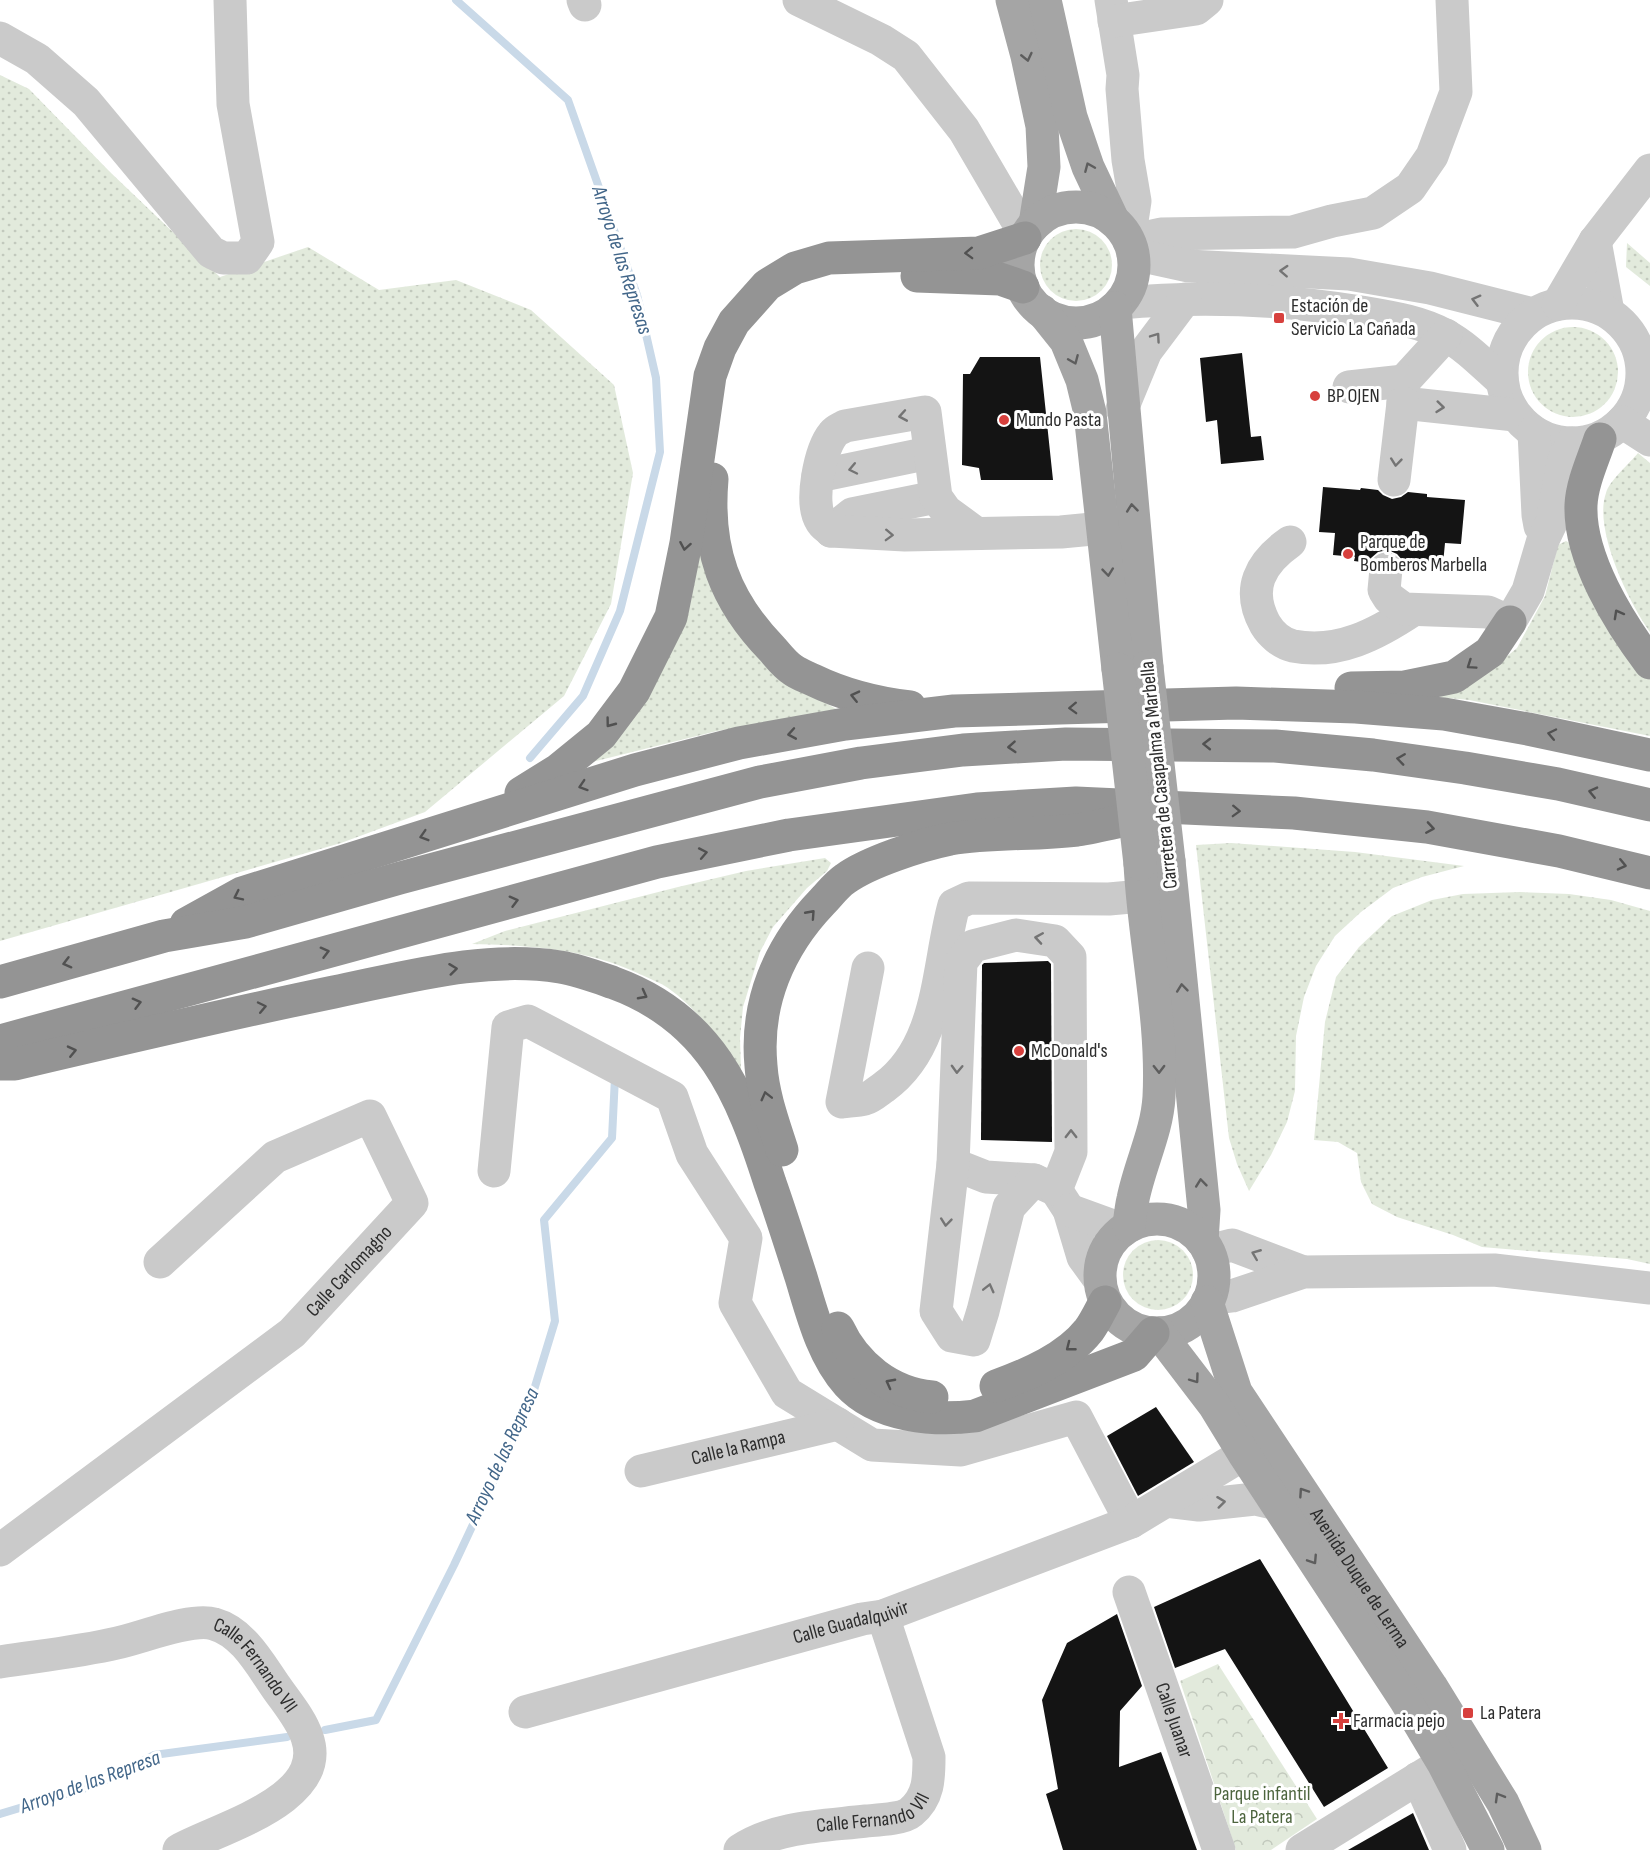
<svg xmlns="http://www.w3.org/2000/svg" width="1650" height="1850" font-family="'Sofia Sans Condensed',sans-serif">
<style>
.grass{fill:url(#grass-dots)}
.park{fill:url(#park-crowns)}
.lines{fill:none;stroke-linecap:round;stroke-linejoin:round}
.stream{stroke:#c9d9e8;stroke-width:8}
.building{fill:#141414}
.minor{stroke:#cacaca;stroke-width:33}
.major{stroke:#a5a5a5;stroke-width:33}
.highway{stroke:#949494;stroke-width:33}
.major-bridge{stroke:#a5a5a5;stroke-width:33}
.oneway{stroke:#5d5d5d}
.oneway2{stroke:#515151}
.oneway3{stroke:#747474}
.poi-dot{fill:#d7403d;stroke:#fff;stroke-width:2}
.labels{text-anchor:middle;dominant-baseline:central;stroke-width:6;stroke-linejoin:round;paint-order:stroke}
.poi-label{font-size:20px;fill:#2d2d2d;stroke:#fff;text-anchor:start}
.street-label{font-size:20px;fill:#2d2d2d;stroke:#fff}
.park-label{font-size:20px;fill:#4d653e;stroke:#fff}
.water-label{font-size:21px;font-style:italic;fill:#426689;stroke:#fff}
</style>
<defs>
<pattern id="grass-dots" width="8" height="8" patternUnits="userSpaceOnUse" patternTransform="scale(1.5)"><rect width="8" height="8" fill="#e2eadc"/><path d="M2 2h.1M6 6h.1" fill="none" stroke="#c2c9bd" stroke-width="1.8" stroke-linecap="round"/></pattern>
<pattern id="park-crowns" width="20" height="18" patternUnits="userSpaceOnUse" patternTransform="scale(1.5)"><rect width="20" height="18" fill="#e2eadc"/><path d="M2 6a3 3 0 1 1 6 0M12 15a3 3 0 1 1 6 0" fill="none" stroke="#c2c9bd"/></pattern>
</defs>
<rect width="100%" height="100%" fill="#fff"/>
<g class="grass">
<path d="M0,75L29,89L110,172L220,277L308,247L379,290L456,280L531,310L614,385L633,473L611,604L564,696L425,812L341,843L0,941Z"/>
<circle cx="1076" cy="265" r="36"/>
<path d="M1627,243L1650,263V286L1626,267Z"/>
<circle cx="1573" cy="372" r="45"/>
<path d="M1638,453L1650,463V632C1629,603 1593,529 1606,493C1609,481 1630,463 1638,453Z"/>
<path d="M698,512L815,697L838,710L717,731L592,762Z"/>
<path d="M1566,541L1573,545L1618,638L1650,680V736L1469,700L1439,697L1462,687L1499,663L1517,648L1545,596L1558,545Z"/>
<path d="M1231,843L1355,852L1464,866L1422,877L1393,888L1361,912L1335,936L1316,966L1304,997L1296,1036L1295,1091L1287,1122L1271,1155L1249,1191L1237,1164L1229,1138L1196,845Z"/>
<path d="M825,858L831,863L827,871L807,888L773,927L760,952L743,1007L740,1038L741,1071C720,1041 699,1010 668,988C661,983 652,980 644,976C590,949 531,945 472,944L505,931L678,887L746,871Z"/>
<path d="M1520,892L1569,894L1611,900L1650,911V1264L1627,1259L1482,1247L1453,1235L1397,1217L1372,1204L1361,1182L1357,1153L1338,1142L1314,1140L1325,1022L1336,977L1359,947L1392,916L1432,900L1463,894Z"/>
<circle cx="1158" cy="1275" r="35"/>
</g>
<path class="park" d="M1218,1664L1317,1819L1271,1850H1236L1180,1681Z"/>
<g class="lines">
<g class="stream">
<path d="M456,0L568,100L637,295L656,378L660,452L620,611L583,696L530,758"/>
<path d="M325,1730L376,1720L454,1565L530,1403L555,1321L544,1220L612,1138L615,1077"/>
<path d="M0,1814L96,1785L154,1755L287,1737"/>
</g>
</g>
<g class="building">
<path d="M1242,353L1251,437L1261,436L1264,460L1221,464L1217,420L1206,422L1200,358Z"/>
<path d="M980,357H1040L1053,480H981L979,468L962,465L963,374H970Z"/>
<path d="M1323,487L1360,490L1361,488L1378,490L1383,495L1392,499L1401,497L1408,492L1427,494V497L1465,500L1461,544L1445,543L1443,564L1421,562V568L1404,566L1403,561L1397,554L1388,550L1378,552L1371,558L1369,563L1354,561L1355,557L1333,555L1335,533L1319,532Z"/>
<path d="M1048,961L1051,964L1052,1142L981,1140L982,965L984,963Z"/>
<path d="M1156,1407L1194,1462L1138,1496L1107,1436Z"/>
<path d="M1260,1559L1388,1768L1324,1807L1225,1649L1175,1668L1154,1607Z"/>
<path d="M1117,1614L1142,1686L1120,1711L1119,1767L1161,1752L1197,1850H1063L1046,1794L1058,1789L1042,1700L1067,1643Z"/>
<path d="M1413,1813L1429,1850H1348Z"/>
</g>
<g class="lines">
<g class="minor">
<path d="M583,0L585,5"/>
<path d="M799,0L881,40L906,56L964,130L1026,236"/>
<path d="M1111,0L1123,75L1122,89L1128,160L1135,201L1132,221L1123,230"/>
<path d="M1114,21L1196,9L1207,0"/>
<path d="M0,38L37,59L86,102L211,252L223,258H247L258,242L233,104L230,0"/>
<path d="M1129,241L1161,234L1293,232L1332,221L1373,213L1410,188L1432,156L1456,92L1452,0"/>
<path d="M1595,241L1608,312"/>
<path d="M1133,254L1188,266L1349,274L1430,288L1533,314"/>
<circle cx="1572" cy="373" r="70"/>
<path d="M1120,303C1199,296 1282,299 1361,312C1390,317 1419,321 1445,335C1466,346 1484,365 1502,381"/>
<path d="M1558,304L1595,241L1650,170"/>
<path d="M1446,335L1404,381L1403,403L1515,415"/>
<path d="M1349,387L1404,381"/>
<path d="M1122,409L1146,351L1185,299"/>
<path d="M1622,422L1650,440"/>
<path d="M1534,432L1538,515L1540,526"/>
<path d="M818,476L929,453"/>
<path d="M1394,480L1403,403"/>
<path d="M831,531L852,514L936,497"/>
<path d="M976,533L946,511L936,497L925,412L845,426C840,429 836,430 833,434C820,450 809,503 821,521C823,525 828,528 831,531L905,535L1061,532L1103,528"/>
<path d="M1290,542C1260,563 1246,589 1265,624C1271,634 1281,643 1293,646C1338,655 1377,634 1413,610"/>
<path d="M1386,569L1384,590L1389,598L1404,609L1488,612L1510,622L1528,591L1543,540L1552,521L1563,463L1572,443"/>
<path d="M868,968L842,1102C849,1101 857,1101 865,1099C872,1097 878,1091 884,1087C941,1046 937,966 954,905L969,898L1109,899L1142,896"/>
<path d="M953,1164L986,1177L1034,1180L1056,1190L1069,1210L1083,1257L1099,1279"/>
<path d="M494,1171L508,1027L528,1021L672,1097L692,1154L746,1238L735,1303L787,1393L872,1445L961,1450L1076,1417L1131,1522"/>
<path d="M1034,1180L1009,1207L983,1311L974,1340L952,1336L936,1311L953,1164L961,962L973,946L1016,935L1055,941L1070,957L1071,1152L1056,1190"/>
<path d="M1069,1210L1124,1230"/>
<path d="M1208,1251L1232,1245L1303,1272"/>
<path d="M1209,1299L1232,1296L1303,1272L1494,1270L1650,1288"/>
<path id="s1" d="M641,1471L838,1424"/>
<path d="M1166,1501L1199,1505L1255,1499L1277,1504"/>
<path id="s2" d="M0,1550L292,1333L412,1203L370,1116L275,1157L160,1262"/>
<path id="s3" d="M1129,1592L1219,1850"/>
<path id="s4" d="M0,1662C39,1656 78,1652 117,1643C141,1638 192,1617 214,1624C243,1632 260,1664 276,1687C287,1703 301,1719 307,1737C329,1800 218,1828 179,1850"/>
<path id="s5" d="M525,1712L862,1619L883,1616L1131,1522L1244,1454"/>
<path d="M1418,1778L1450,1850"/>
<path id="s6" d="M740,1850C777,1826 823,1826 866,1821C877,1820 903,1819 911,1812C929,1797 929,1778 929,1757L883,1616"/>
<path d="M1302,1850L1443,1763"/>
</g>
<g class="major">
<path d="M1012,0L1027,56L1042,126L1044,167L1035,224"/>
<path d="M1045,0L1071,117L1088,167L1113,220"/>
<circle cx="1076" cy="265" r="58"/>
<path d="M1115,308L1147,667"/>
<path d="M1042,311L1066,341L1082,380L1090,413L1118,669"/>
<path d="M1169,861L1204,1210L1202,1241"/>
<circle cx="1157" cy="1276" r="57"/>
<path d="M1129,1226C1130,1217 1131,1207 1133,1199C1140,1164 1157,1132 1159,1097C1163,1019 1144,942 1140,864"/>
<path id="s7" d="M1207,1302L1236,1392L1431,1686L1503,1803L1525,1850"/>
<path d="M1159,1333L1214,1405L1244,1454L1406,1701L1443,1763L1488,1850"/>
</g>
<g class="highway">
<path d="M917,276L1000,279L1023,287"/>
<path d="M1600,439C1593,460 1582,483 1581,505C1579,558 1619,622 1650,663"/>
<path d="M712,479C706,549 724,600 773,650C779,657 785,665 793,670C798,674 807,677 813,680C844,695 876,703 910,707"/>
<path d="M1351,688L1405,687L1454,677L1490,652L1510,622"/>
<path d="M521,793L558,770L601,735L634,691L671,617L686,543L710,376L720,348L734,322L767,285L795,268L829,258L979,253L1025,238"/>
<path d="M186,924L242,893L635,770L739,743L845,724L954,711L1236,703L1356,707L1444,714L1528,729L1650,755"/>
<path d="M0,982L164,936L246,922L400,878L760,782L861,763L963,750L1066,744L1275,746L1373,755L1465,768L1558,784L1650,805"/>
<path d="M0,1041L657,862L789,835L977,809L1076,803L1294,813L1427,827L1559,851L1650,873"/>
<path d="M0,1064H15C121,1039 227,1014 334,992C408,977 485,955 560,967C579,970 597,977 614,983C710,1018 741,1092 770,1183C781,1214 791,1246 801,1277C812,1313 822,1355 848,1384C878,1417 935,1421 975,1416L1134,1355L1153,1333"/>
<path d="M782,1150C773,1122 763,1095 761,1066C755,1003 779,947 822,902C829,895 836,885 845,879C868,862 921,845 950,839C992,832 1035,835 1077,830C1096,827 1116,822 1135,818"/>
<path d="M838,1328C855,1365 890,1393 932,1397"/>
<path d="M996,1386C1029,1374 1067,1358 1089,1330C1095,1322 1100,1311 1105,1302"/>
</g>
<g class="major-bridge">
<path d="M1147,667L1169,861"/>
<path d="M1118,669L1140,864"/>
</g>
</g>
<defs><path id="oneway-chevron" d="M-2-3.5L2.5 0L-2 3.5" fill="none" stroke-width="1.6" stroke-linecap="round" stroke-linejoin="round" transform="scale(1.5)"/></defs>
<g class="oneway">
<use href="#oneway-chevron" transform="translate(1027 57) rotate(77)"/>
<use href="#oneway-chevron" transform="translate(1089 167) rotate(-113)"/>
<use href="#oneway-chevron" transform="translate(1074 360) rotate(67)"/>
<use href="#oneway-chevron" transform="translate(1132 508) rotate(-96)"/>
<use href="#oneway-chevron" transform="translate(1108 572) rotate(84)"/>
<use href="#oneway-chevron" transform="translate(1182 988) rotate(-96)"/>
<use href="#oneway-chevron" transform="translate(1159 1069) rotate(89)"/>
<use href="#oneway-chevron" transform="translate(1201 1183) rotate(-96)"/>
<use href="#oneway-chevron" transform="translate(1195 1379) rotate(54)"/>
<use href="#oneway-chevron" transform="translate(1303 1492) rotate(-124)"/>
<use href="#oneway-chevron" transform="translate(1313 1560) rotate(57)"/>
<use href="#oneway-chevron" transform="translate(1499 1797) rotate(-120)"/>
</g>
<g class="oneway2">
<use href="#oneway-chevron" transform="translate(969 253) rotate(178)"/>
<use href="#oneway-chevron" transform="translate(685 546) rotate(100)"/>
<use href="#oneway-chevron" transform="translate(1618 614) rotate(-119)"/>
<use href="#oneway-chevron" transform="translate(1471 665) rotate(146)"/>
<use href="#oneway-chevron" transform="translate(855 696) rotate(-167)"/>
<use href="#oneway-chevron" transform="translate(1073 708) rotate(178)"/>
<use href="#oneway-chevron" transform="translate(610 723) rotate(127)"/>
<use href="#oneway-chevron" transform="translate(792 734) rotate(170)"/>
<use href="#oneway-chevron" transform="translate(1552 734) rotate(-168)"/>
<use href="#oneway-chevron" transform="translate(1207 744) rotate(-179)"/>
<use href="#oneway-chevron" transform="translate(1012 747) rotate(176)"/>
<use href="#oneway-chevron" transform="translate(1401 759) rotate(-172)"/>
<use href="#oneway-chevron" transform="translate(583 786) rotate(162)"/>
<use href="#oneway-chevron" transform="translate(1593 792) rotate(-167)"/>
<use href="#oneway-chevron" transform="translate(1236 811) rotate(2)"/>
<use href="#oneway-chevron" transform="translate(1430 828) rotate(9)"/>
<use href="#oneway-chevron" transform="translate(424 836) rotate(163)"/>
<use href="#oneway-chevron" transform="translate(703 853) rotate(-11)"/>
<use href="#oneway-chevron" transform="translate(1622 865) rotate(13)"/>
<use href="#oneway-chevron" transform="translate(238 896) rotate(154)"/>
<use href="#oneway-chevron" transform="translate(514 901) rotate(-15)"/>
<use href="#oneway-chevron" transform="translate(811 914) rotate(-48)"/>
<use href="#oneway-chevron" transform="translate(325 952) rotate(-15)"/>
<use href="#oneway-chevron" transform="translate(67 963) rotate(165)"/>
<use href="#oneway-chevron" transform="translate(453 969) rotate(-7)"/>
<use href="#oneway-chevron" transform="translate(643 995) rotate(28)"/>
<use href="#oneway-chevron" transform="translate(137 1003) rotate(-15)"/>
<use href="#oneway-chevron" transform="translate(262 1007) rotate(-12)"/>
<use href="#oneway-chevron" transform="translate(72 1051) rotate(-13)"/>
<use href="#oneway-chevron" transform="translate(766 1096) rotate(-104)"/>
<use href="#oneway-chevron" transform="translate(1070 1347) rotate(142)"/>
<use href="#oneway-chevron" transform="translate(890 1383) rotate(-152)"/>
</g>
<g class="oneway3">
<use href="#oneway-chevron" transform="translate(1284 271) rotate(-177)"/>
<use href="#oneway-chevron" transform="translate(1476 300) rotate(-165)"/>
<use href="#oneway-chevron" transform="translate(1156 337) rotate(-55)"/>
<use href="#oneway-chevron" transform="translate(1440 407) rotate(6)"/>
<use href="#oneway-chevron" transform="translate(903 416) rotate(170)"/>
<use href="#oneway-chevron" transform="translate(1396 462) rotate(96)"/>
<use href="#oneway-chevron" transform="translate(853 469) rotate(168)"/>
<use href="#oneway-chevron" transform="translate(889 535) rotate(2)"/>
<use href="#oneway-chevron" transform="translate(1039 938) rotate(-171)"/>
<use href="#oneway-chevron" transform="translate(957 1069) rotate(92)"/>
<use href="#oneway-chevron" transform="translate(1071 1134) rotate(-90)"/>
<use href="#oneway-chevron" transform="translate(946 1222) rotate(96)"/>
<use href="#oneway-chevron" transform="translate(1256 1254) rotate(-158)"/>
<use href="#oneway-chevron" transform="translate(989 1288) rotate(-76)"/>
<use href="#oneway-chevron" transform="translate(1221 1502) rotate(-7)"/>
</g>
<g class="poi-dot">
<rect x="1273" y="312" width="12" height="12" rx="3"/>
<circle cx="1315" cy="396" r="6"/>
<circle cx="1004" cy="420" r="6"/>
<circle cx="1348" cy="554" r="6"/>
<circle cx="1019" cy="1051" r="6"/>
<rect x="1462" y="1707" width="12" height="12" rx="3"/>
<path d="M1338 1712h6v6h6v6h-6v6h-6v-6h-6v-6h6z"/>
</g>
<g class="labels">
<g class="poi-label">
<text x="1291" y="306">Estación de<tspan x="1291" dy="23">Servicio La Cañada</tspan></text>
<text x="1327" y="396">BP OJEN</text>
<text x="1016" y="420">Mundo Pasta</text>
<text x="1360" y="542">Parque de<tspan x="1360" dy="23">Bomberos Marbella</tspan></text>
<text x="1031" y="1051">McDonald's</text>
<text x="1480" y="1713">La Patera</text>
<text x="1353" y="1721">Farmacia pejo</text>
</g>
<g class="street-label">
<text transform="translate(1159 775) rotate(-96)">Carretera de Casapalma a Marbella</text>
<text stroke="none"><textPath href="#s2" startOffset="448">Calle Carlomagno</textPath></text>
<text stroke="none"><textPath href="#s1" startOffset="100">Calle la Rampa</textPath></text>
<text stroke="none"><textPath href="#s7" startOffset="318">Avenida Duque de Lerma</textPath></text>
<text stroke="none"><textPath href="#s5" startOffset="338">Calle Guadalquivir</textPath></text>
<text stroke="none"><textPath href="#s4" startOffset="278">Calle Fernando VII</textPath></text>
<text stroke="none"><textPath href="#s3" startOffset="136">Calle Juanar</textPath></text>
<text stroke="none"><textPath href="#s6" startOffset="140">Calle Fernando VII</textPath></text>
</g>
<g class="park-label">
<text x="1262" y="1794">Parque infantil<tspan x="1262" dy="23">La Patera</tspan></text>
</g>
<g class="water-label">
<text transform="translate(622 260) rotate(72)">Arroyo de las Represas</text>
<text transform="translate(502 1456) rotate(-65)">Arroyo de las Represa</text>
<text transform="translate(90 1782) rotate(-20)">Arroyo de las Represa</text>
</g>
</g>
</svg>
